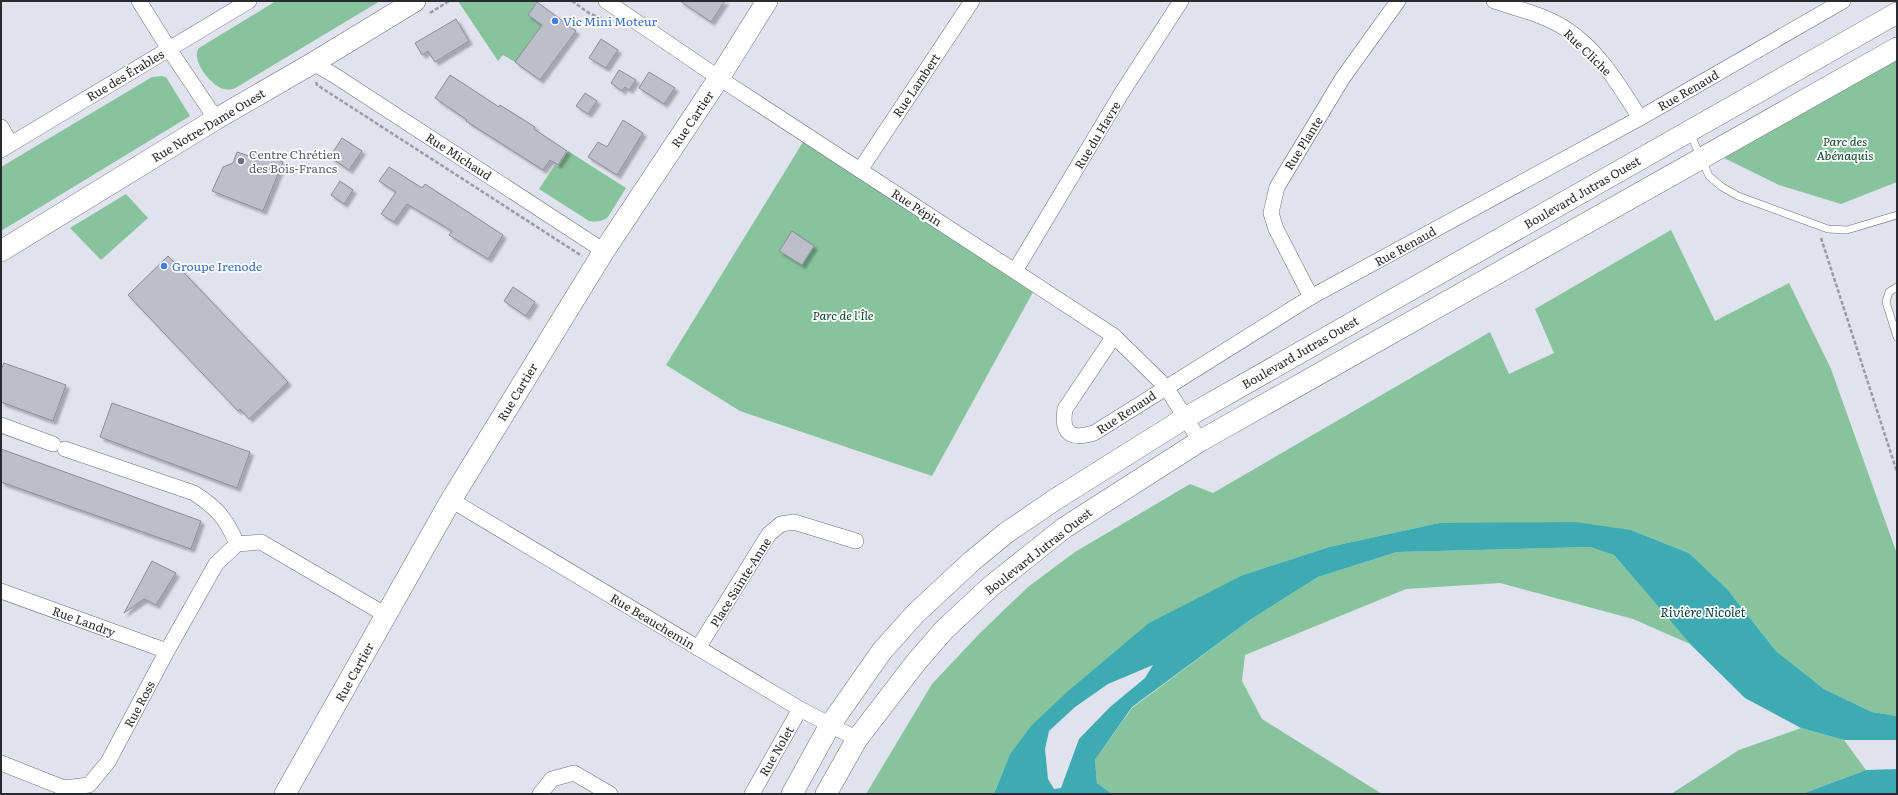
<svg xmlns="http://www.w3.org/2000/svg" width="1898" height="795" font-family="Literata,serif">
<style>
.green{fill:#87c49d}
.water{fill:#3eabb3;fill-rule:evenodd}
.building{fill:#bcbec9;stroke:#8b8d98;filter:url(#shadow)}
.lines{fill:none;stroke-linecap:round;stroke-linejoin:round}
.lane-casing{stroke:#6d6f79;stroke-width:8}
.street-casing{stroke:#6d6f79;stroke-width:16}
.secondary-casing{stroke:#6d6f79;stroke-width:22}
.path{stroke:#9a9ca5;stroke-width:2.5;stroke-dasharray:4 2;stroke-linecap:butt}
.lane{stroke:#fff;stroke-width:7}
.street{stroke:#fff;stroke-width:15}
.secondary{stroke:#fff;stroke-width:21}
.shop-dot{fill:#3f7fe0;stroke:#fff;stroke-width:1.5}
.worship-dot{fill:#6b7280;stroke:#fff;stroke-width:1.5}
.labels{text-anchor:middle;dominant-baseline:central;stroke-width:3.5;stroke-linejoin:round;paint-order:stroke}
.shop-label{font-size:12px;fill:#366cbe;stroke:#fff;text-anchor:start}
.street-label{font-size:12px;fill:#292a2f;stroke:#fff}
.park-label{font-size:12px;font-style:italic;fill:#084326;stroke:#fff}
.worship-label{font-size:12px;fill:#5b616d;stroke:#fff;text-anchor:start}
.water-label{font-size:13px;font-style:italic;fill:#013539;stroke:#fff}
</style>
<defs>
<filter id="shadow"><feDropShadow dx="3.5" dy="3.5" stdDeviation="1" flood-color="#0004"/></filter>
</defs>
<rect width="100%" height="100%" fill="#e0e2ee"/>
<g class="green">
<path d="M276,1H380L242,84C236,88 231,91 224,89C211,86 190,59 199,48Z"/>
<path d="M458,1H535L537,2L528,15L542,25L515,62L503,55L498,61Z"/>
<path d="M1897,60V182L1841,204L1779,185L1724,158Z"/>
<path d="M161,76L166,77L190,116L1,231V167L152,77Z"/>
<path d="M803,142L1033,292L932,476L740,411L666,365Z"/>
<path d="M568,151L626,188L608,217C602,222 596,222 589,221L539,189L555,165L558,167Z"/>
<path d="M126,194L148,218L101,260L70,228Z"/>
<path d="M1671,230L1715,321L1789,283L1831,369L1897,554V716L1872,712L1824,689L1776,651L1727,589L1689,553L1631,530L1439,523L1329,547L1243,575L1010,754L994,794H866L932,684L980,633L1028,587L1075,552L1190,484L1213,493L1490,332L1509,374L1554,353L1535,309Z"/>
<path d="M1590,547L1614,555L1690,644L1633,619L1500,583L1406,589L1245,655L1242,681L1262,719L1382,794H1112L1097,783L1095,760L1132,708L1250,620L1318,577L1397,552Z"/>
<path d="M1801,728L1844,740L1866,770L1802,794H1671L1739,750Z"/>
</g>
<g class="water">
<path d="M1575,522L1631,530L1689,553L1727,589L1776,651L1824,689L1872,712L1897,716V740H1844L1801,728L1745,698L1690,644L1614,555L1590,547L1397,552L1318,577L1250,620L1132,707L1095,760L1097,783L1112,794H994L1010,754L1032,725L1067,692L1149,623L1243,575L1329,547L1439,523ZM1153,665L1145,678L1110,707L1079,739L1061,788L1054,789L1048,779L1045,749L1049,731L1075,707L1108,684Z"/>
<path d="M1897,769V794H1802L1866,770Z"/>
</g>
<g class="building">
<path d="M680,1H725L711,22Z"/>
<path d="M537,2L576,31L540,80L515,62L542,25L528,15Z"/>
<path d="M456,19L469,41L435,62L428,51L422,55L415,43Z"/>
<path d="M601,39L618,50L606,68L589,58Z"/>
<path d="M619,70L636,80L629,90L625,87L622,91L611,83Z"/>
<path d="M649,72L675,88L664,104L639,88Z"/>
<path d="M450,75L499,107L500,105L535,127L534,129L567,151L558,165L550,160L543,170L466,121L467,120L435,98Z"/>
<path d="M585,93L597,101L588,114L576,106Z"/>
<path d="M623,120L643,133L617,175L588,157L598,142L607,147Z"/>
<path d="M342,138L362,151L349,170L330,157Z"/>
<path d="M237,152L249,156L258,152L283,162L263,211L212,191L223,167L233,163Z"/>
<path d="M389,167L422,188L425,184L503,235L488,259L449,235L452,231L407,204L394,222L381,214L396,192L379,181Z"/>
<path d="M340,181L353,190L344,204L331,195Z"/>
<path d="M792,231L814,246L802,265L779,251Z"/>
<path d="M168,256L288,382L249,419L240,409L238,411L128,295Z"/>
<path d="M513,287L535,302L526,316L504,301Z"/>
<path d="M4,363L66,385L53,421L1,402V370Z"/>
<path d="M112,403L250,452L237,488L100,437Z"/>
<path d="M1,449L201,521L191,549L1,482Z"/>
<path d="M152,561L176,573L156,605L144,599L124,613Z"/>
</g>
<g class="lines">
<defs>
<g id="lane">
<path d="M1690,133L1709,176L1722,187L1738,196L1828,229L1847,230L1897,215"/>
<path d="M1897,287L1889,292L1886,302L1897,337"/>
</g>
<g id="street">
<path d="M139,1L169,49L216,119"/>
<path d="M606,1L719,78L1114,336L1166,387L1200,441"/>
<path d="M1494,1C1518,9 1545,15 1566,29C1598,49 1620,87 1640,118"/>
<path d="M313,63L334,75L604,251"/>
<path d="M1,127L11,144"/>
<path d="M1,150L249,1"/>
<path d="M860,170L972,1"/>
<path d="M1015,271L1121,94L1181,1"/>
<path d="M1311,297L1276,229L1271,213L1277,187L1342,79L1398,1"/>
<path d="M1114,336L1065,409C1061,434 1071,440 1094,433L1311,297L1640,118L1843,1"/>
<path d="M1,425L53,444"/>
<path d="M65,449L194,493C217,508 226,518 237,544"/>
<path d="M451,500L800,709L857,739"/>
<path d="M1,591L167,651"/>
<path d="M698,648L769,534L781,524L794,522L856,541"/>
<path d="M1,763L64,788L89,785L108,762L167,651L216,564L237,544L261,542L386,615"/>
<path d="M540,794L552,779L574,773L610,794"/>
<path d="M752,794L800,709"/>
</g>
<g id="secondary">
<path d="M1,251L216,119L313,63L415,1"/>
<path d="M285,794L451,500L604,251L719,78L767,1"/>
<path d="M792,794L830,725L882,651L915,614L972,561L1006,533L1056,499L1185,418L1897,13"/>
<path d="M826,794L857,739L917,661L944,630L990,587L1064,528L1200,441L1897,48"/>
</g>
</defs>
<use href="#lane" class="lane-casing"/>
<use href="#street" class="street-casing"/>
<use href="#secondary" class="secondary-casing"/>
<g class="path">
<path d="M572,1L589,13L605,20"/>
<path d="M430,13L449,1"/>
<path d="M316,82L317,85L582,256"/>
<path d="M1821,238L1897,472"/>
</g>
<use href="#lane" class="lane"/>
<use href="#street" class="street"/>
<use href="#secondary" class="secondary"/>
</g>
<g class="shop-dot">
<circle cx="555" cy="21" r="4"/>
<circle cx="164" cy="266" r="4"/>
</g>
<circle class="worship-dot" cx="241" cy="161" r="4"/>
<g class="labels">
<g class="shop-label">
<text x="563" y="21">Vic Mini Moteur</text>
<text x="172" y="266">Groupe Irenode</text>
</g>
<g class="street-label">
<text transform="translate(1588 52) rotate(44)">Rue Cliche</text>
<text transform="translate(125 75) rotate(-31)">Rue des Érables</text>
<text transform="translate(916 85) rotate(-56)">Rue Lambert</text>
<text transform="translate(1688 90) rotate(-30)">Rue Renaud</text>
<text transform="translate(692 119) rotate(-56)">Rue Cartier</text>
<text transform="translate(208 125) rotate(-31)">Rue Notre-Dame Ouest</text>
<text transform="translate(1097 135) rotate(-59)">Rue du Havre</text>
<text transform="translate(1303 143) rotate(-58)">Rue Plante</text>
<text transform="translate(459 156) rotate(33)">Rue Michaud</text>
<text transform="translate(1582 192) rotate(-30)">Boulevard Jutras Ouest</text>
<text transform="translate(917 207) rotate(33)">Rue Pépin</text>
<text transform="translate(1405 246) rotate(-29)">Rue Renaud</text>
<text transform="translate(1300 352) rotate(-30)">Boulevard Jutras Ouest</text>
<text transform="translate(517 392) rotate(-59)">Rue Cartier</text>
<text transform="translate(1126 412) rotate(-33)">Rue Renaud</text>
<text transform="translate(1038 551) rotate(-38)">Boulevard Jutras Ouest</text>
<text transform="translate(740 582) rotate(-58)">Place Sainte-Anne</text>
<text transform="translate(84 621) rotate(20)">Rue Landry</text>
<text transform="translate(653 621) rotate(31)">Rue Beauchemin</text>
<text transform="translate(354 672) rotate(-61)">Rue Cartier</text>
<text transform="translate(139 704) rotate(-62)">Rue Ross</text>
<text transform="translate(776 751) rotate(-60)">Rue Nolet</text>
</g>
<g class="park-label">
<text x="1845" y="141">Parc des<tspan x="1845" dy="14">Abénaquis</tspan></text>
<text x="843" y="315">Parc de l'Île</text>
</g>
<g class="worship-label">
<text x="249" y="154">Centre Chrétien<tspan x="249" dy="14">des Bois-Francs</tspan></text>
</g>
<g class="water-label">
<text x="1703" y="611">Rivière Nicolet</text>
</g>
</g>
<rect width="1898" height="795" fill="none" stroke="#292a2f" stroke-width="4"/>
</svg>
